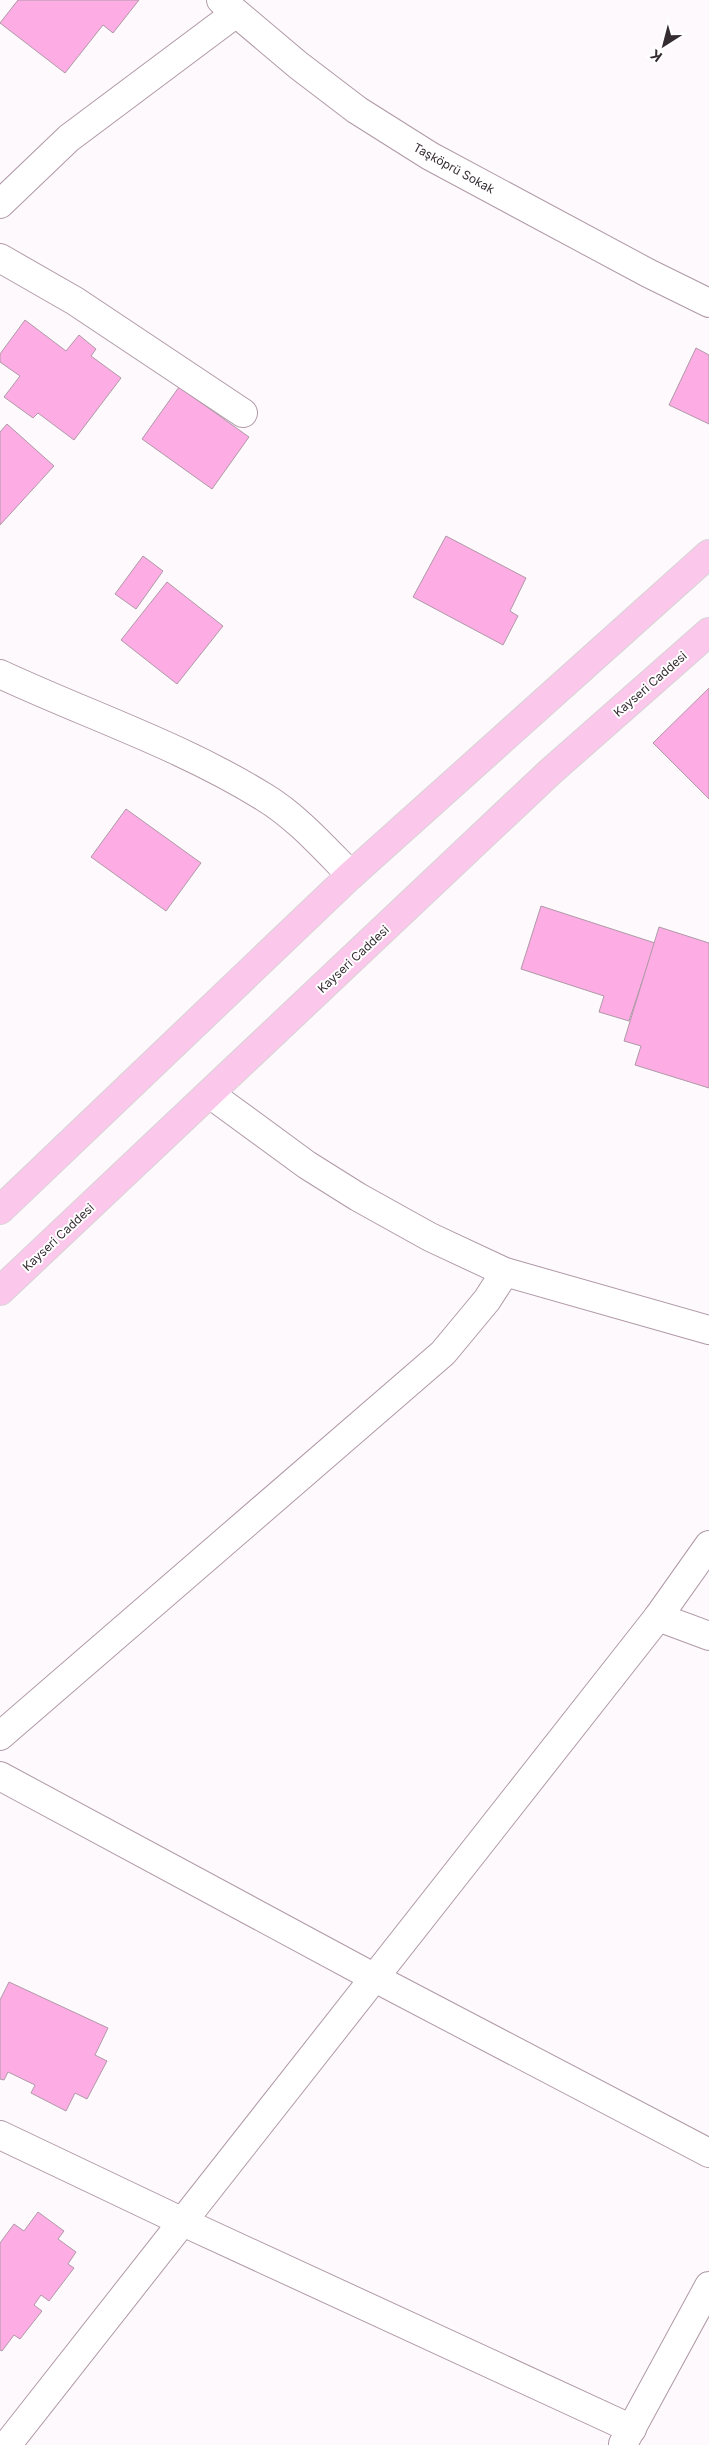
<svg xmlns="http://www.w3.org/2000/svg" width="709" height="2445" font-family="Inter,sans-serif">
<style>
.building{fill:#fdace4;stroke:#af99a7}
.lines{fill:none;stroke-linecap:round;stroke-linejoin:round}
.minor-casing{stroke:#b099a8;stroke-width:30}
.major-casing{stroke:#d7d5d6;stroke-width:30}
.minor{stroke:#fff;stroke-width:28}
.major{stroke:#fbc7eb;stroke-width:28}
.labels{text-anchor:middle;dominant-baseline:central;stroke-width:4;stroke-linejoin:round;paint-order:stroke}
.street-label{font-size:12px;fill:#352c32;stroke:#fff}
</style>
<rect width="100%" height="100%" fill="#fef9fc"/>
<g class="building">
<path d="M18,0H139L113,33L103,25L65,73L0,23Z"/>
<path d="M25,320L66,351L79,335L96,349L91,356L121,378L74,440L38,413L33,418L4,397L20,376L0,362V354Z"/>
<path d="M696,348L709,355V424L669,405Z"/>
<path d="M179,387L249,437L212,489L142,439Z"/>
<path d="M7,424L54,466L0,525V432Z"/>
<path d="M446,536L526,578L510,611L518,616L503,645L413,597Z"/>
<path d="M143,556L163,571L136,609L115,594Z"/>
<path d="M167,582L223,626L177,684L121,640Z"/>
<path d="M709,688V799L653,743Z"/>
<path d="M126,809L201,863L166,911L91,857Z"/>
<path d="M541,906L655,943L629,1021L599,1012L604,996L521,969Z"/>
<path d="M659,927L709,943V1088L635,1065L641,1046L624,1041Z"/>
<path d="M9,1982L108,2028L95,2055L107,2061L87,2099L75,2093L66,2111L31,2093L35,2085L8,2072L4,2080L0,2079V2000Z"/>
<path d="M38,2212L64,2231L58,2239L76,2252L68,2264L74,2268L49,2301L41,2295L34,2305L42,2311L20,2339L14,2335L2,2351L0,2350V2243L14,2224L24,2231Z"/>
</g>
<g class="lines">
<defs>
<g id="minor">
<path d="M221,0L298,65L357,110L430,156L648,273L709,303"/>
<path d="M0,204L69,138L236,13"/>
<path d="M0,258L75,301L243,413"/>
<path d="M0,674C88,715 182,746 264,797C297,817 324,848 351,875"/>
<path d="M210,1094L307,1165L358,1197L430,1237L505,1272L709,1330"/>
<path d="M658,1617L709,1636"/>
<path d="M0,1736L443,1353L487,1300L505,1272"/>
<path d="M0,1776L375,1978L709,2153"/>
<path d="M0,2135L183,2222L632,2429"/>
<path d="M623,2444L709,2286"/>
<path d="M7,2445L658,1617L709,1545"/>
</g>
<g id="major">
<path d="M0,1210L351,875L709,554"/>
<path d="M0,1291L550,772L709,632"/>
</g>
</defs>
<use href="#minor" class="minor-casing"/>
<use href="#major" class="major-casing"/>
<use href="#minor" class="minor"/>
<use href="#major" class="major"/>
</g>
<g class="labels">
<g class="street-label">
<text transform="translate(454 168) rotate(29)">Taşköprü Sokak</text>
<text transform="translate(650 684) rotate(-41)">Kayseri Caddesi</text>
<text transform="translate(353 959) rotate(-43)">Kayseri Caddesi</text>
<text transform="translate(58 1237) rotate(-43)">Kayseri Caddesi</text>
</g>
</g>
<g transform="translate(664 45) rotate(216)" stroke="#ffffff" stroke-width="4" paint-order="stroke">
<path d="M0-4L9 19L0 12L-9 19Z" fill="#352c32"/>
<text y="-8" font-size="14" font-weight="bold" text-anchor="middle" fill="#352c32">K</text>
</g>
</svg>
